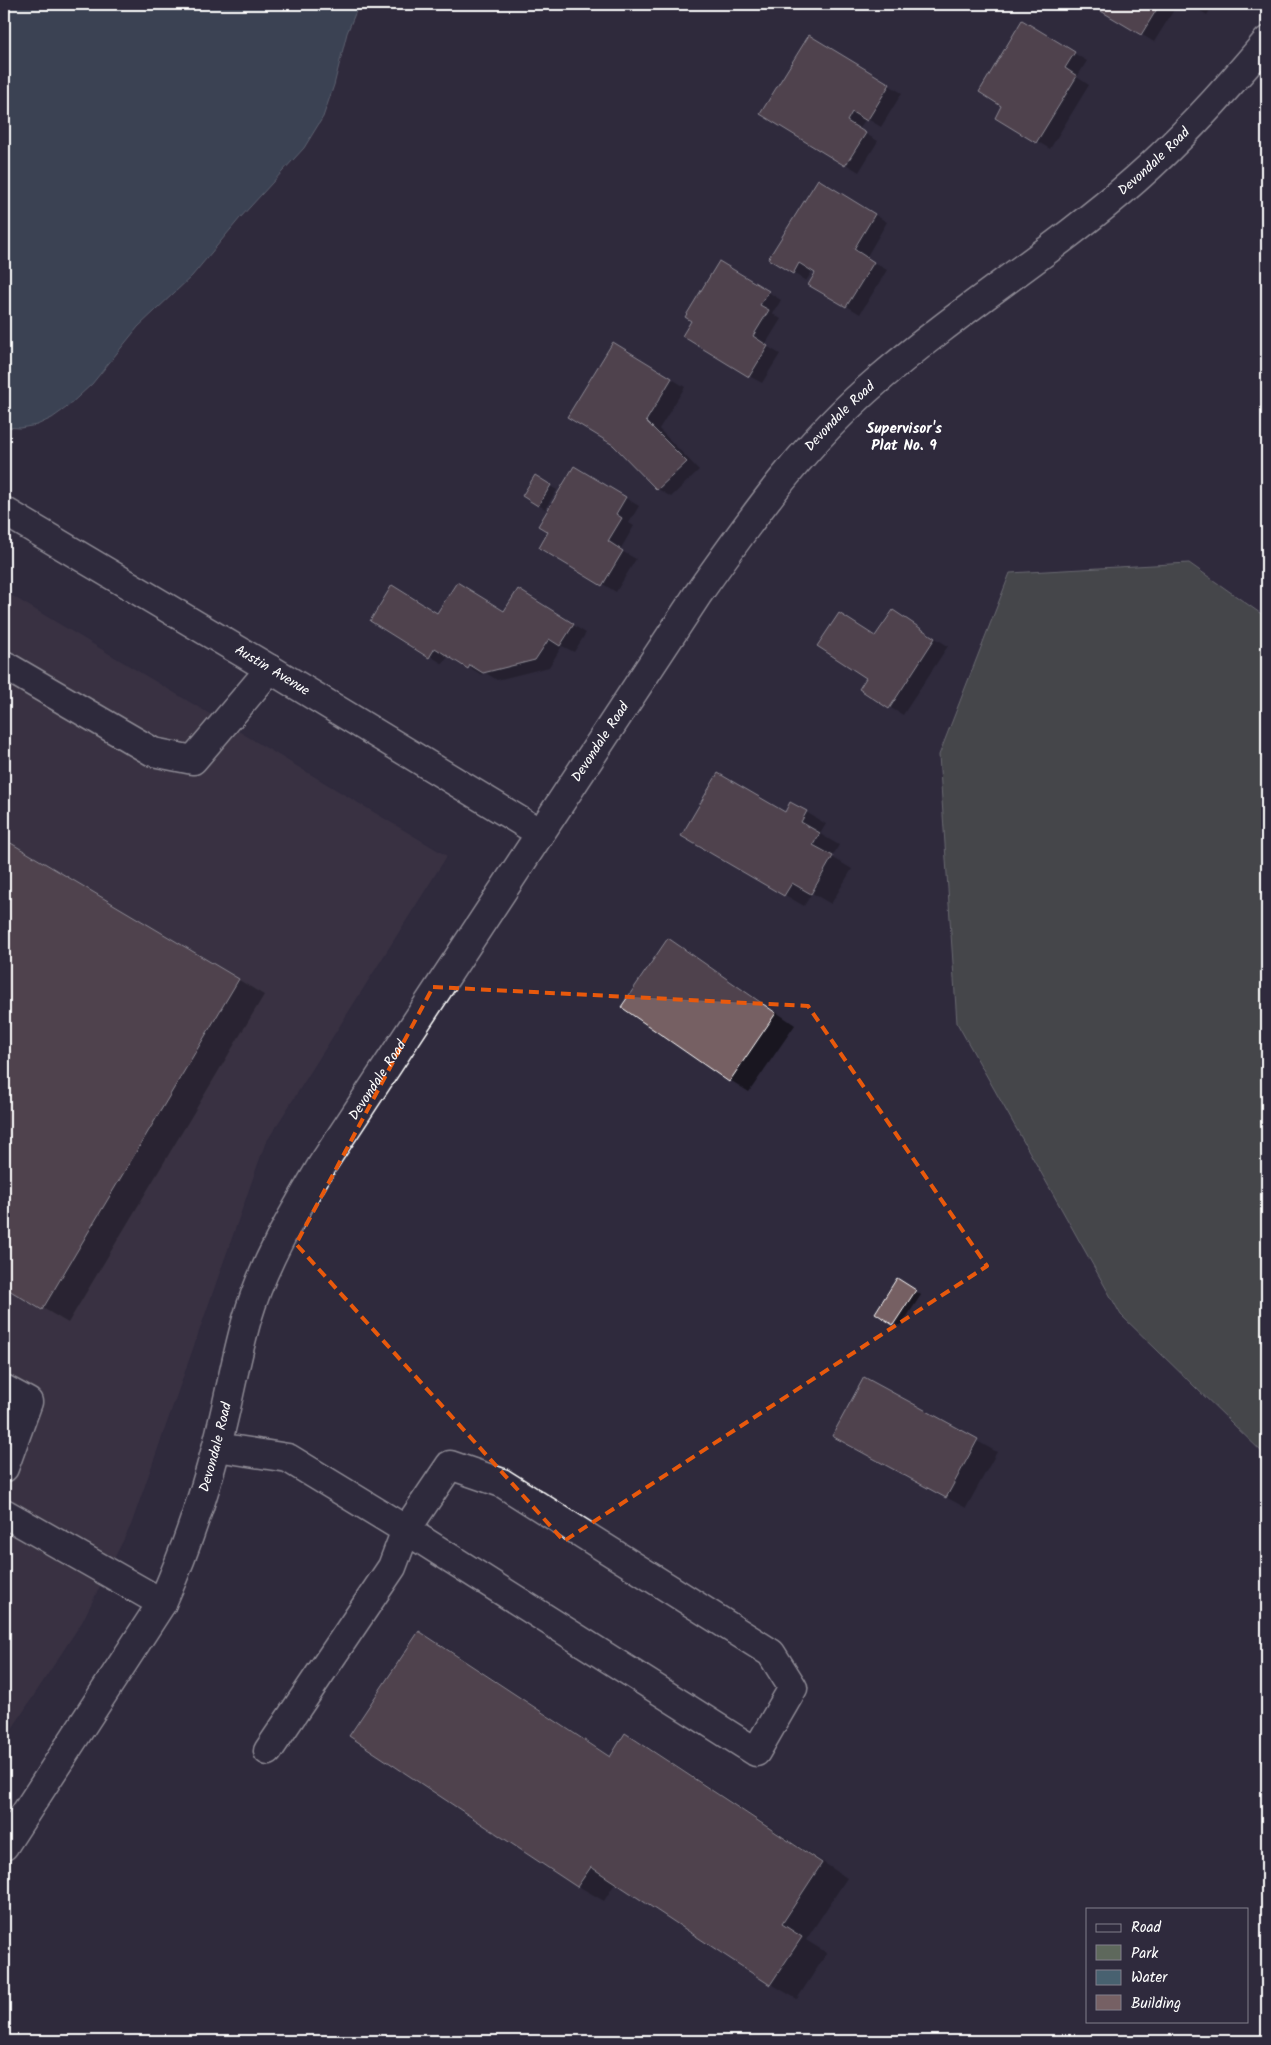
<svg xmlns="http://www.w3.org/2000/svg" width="1271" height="2045" font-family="Kalam,sans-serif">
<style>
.built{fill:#443a49}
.green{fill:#5e685c;stroke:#aeb4ae}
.water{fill:#486170;stroke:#91a0a9}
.shadow{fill:#0007}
.building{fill:#766064;stroke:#fff}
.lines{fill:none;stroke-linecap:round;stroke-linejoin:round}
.minor-casing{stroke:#fff;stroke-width:31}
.minor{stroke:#2f2a3d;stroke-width:28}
.marked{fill:none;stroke:#e8590c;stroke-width:4;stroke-dasharray:10 6;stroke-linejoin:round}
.labels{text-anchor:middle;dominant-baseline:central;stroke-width:4.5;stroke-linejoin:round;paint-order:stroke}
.street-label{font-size:14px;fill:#fff;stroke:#2f2a3d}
.neighbourhood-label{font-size:15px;font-weight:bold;fill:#fff;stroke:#2f2a3d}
</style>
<rect width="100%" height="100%" fill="#2f2a3d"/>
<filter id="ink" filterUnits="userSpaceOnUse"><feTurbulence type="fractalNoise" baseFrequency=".02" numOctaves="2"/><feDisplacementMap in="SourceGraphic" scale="10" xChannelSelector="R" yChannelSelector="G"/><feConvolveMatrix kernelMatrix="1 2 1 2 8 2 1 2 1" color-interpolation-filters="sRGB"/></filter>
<g filter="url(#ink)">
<path class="built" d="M4,591L447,856L265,1144L131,1525L82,1622L4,1741Z"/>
<path class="green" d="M1189,563L1267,618V1457L1121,1315L957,1023L939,755L1010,573Z"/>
<path class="water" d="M4,4H359L347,33L334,85L323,117L304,148L240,218L192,276L138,327L92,384L66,408L52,418L37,425L20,428L4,427Z"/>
<g class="shadow">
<path d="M1091,4H1165L1174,10L1154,42Z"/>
<path d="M1189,4H1214L1207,15Z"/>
<path d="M1022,22L1087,61L1077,77L1089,85L1050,149L996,117L1003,106Z"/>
<path d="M822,44L902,93L881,127L866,118L859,130L878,141L859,172L762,114Z"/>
<path d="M831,188L887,222L866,258L887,270L860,314L810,284L817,273L813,270L806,281L793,273Z"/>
<path d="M733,270L781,300L773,314L781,319L765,345L780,354L762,383L749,376Z"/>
<path d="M627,351L685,387L659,429L699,470L671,497L658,489L614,444Z"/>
<path d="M588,475L639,506L629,523L634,526L620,550L636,559L616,592L541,547Z"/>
<path d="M535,477L557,490L545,509L523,496Z"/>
<path d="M531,599L586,633L574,652L562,646L549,667L497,680L484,672L482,675L449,655L443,664L372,620L438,614L505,612Z"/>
<path d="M906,619L948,646L903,715L889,707L867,678L876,637Z"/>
<path d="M791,803L826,824L820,834L839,845L832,857L852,869L831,904L812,893L804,906L683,836L785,814Z"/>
<path d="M4,840L264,995L68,1323L4,1285Z"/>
<path d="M669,940L689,952L795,1025L749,1092L730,1080Z"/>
<path d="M904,1283L921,1295L900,1327L877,1312Z"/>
<path d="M864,1379L997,1452L966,1508L853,1447Z"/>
<path d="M419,1633L445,1647L611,1757L626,1734L651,1749L847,1878L806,1940L827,1953L797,1999L771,1984L616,1882L604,1901L578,1886L351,1736Z"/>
</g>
<g class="building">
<path d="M1089,4H1160L1141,35Z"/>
<path d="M1022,20L1075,52L1065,68L1077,76L1036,143L995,118L1001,106L979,92Z"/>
<path d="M809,35L890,84L867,121L852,112L847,121L866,133L845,166L760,114Z"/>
<path d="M818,179L875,214L854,249L874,262L846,307L808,285L815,273L799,263L793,274L768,259Z"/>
<path d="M719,261L769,291L760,305L769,310L753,336L768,346L749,377L682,336L691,321L685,317Z"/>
<path d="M613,342L672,378L646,421L687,462L657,490L613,445L567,417Z"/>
<path d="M574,466L626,497L616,514L622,518L608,541L623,551L602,586L539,548L548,532L538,526Z"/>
<path d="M535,475L551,485L538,506L522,496Z"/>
<path d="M457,582L504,611L518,589L574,624L560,646L549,639L535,660L483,673L470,665L468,669L435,648L429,658L370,621L392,585L437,613Z"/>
<path d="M893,610L935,638L889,709L859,689L866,678L817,646L839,613L875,636Z"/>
<path d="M718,773L785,812L790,802L807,811L801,822L820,833L813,845L833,856L811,894L792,883L784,896L681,836Z"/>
<path d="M4,839L239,979L42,1310L4,1287Z"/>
<path d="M668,938L776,1013L729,1082L621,1007Z"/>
<path d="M897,1278L916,1290L893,1325L875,1313Z"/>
<path d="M864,1377L978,1439L946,1498L832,1436Z"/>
<path d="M419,1631L610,1757L625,1733L822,1863L782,1924L802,1937L770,1985L591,1867L577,1887L349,1736Z"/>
</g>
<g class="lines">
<defs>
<g id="minor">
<path id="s1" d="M4,511L270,669L540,833"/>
<path d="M4,665L153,752L193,760L270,669"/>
<path d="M4,1389L28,1402L4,1468"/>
<path d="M217,1447L288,1458L406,1530L392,1567L268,1751"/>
<path d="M450,1465L502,1483L771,1653L793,1688L756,1752L406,1530Z"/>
<path d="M4,1513L162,1603"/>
<path id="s2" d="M4,1846L162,1603C185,1552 203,1499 217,1445C228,1404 235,1361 247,1319C263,1264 293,1214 322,1165L698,594C753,516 805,442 878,380C960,309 1053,252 1135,180C1183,138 1226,90 1267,41"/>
</g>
</defs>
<use href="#minor" class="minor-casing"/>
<use href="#minor" class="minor"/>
</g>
</g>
<path d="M0 0H1271V2045H0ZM433,987L808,1006L987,1266L564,1541L296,1244Z" fill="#2f2a3d" fill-opacity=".55" fill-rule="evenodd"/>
<path class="marked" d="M433,987L808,1006L987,1266L564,1541L296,1244Z"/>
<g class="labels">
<g class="street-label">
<text stroke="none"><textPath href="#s2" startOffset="2075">Devondale Road</textPath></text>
<text stroke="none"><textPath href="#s2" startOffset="1670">Devondale Road</textPath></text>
<text stroke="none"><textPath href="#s1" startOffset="312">Austin Avenue</textPath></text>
<text stroke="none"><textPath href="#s2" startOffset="1265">Devondale Road</textPath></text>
<text stroke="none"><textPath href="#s2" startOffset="860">Devondale Road</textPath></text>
<text stroke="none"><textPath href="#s2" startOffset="455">Devondale Road</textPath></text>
</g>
<g class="neighbourhood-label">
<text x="904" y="429">Supervisor's<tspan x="904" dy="17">Plat No. 9</tspan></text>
</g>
</g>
<rect width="1271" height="2045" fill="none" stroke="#2f2a3d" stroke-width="20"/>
<rect x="10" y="10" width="1251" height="2025" fill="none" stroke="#fff" stroke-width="2" filter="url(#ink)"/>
<rect x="1086" y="1908" width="162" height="115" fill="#2f2a3d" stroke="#827f8b"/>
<rect x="1096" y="1924" width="25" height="8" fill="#2f2a3d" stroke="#827f8b"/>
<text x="1131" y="1932" font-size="15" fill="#ffffff">Road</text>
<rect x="1096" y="1945" width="25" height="15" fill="#5e685c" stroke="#827f8b"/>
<text x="1131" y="1958" font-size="15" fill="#ffffff">Park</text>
<rect x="1096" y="1970" width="25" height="15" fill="#486170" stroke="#827f8b"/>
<text x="1131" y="1982" font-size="15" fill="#ffffff">Water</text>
<rect x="1096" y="1995" width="25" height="15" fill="#766064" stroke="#827f8b"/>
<text x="1131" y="2008" font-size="15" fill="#ffffff">Building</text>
</svg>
